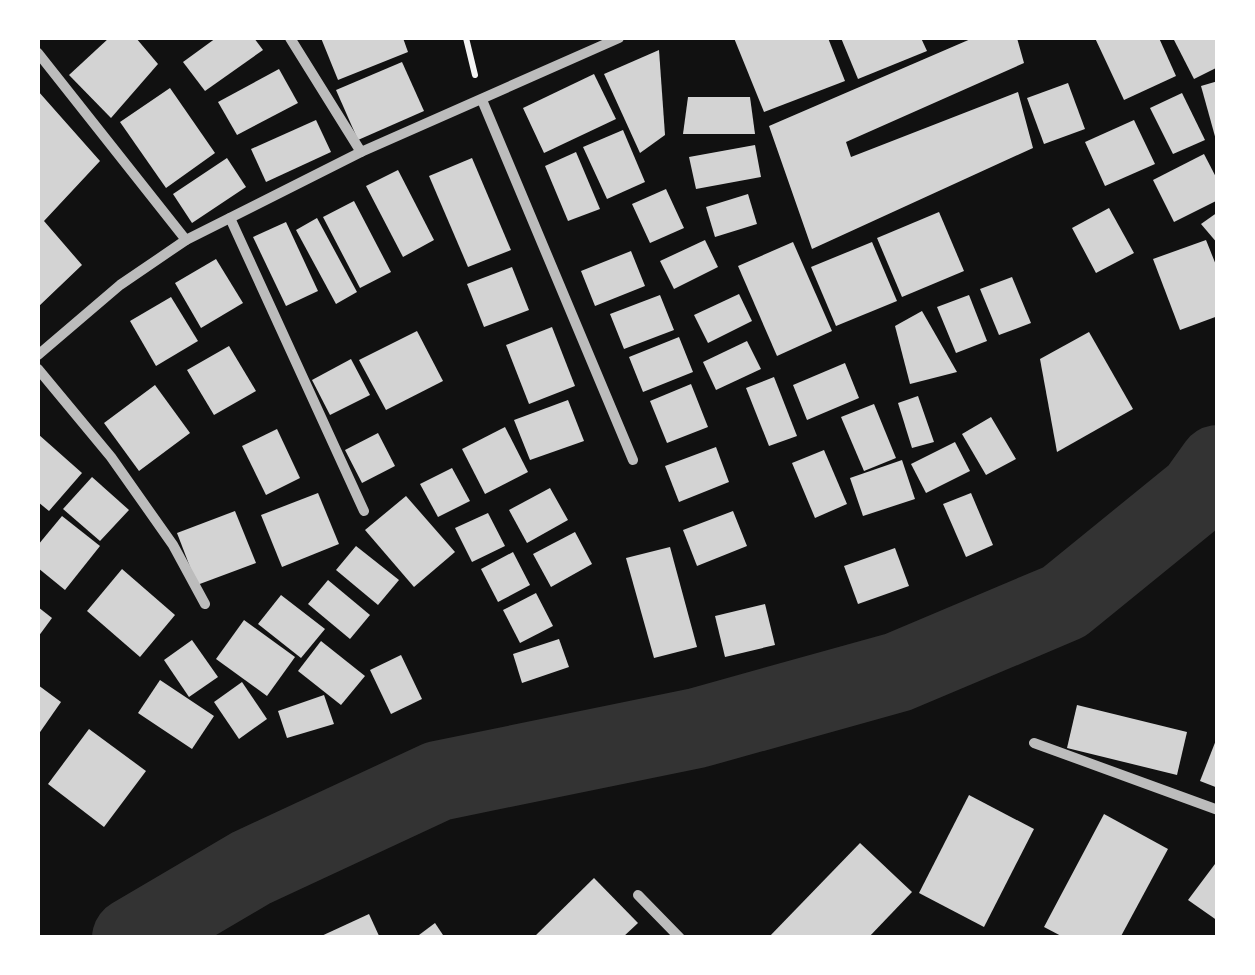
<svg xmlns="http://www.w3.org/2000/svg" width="1255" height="975" font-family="Quicksand,sans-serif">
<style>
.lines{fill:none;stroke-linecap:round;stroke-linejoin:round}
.river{stroke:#333;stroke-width:80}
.building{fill:#d3d3d3}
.path{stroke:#f5f5f5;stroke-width:6}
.minor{stroke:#bcbcbc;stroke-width:10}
</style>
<rect width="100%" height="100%" fill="#111"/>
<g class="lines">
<path class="river" d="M132,938L251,868L438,781L697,728L898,672L1064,602L1198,493L1218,465"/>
</g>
<g class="building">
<path d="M109,38H136L158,64L111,118L69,75Z"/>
<path d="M216,38H254L263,50L205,91L183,62Z"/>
<path d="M321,38H403L408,52L338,80Z"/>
<path d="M734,38H828L845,81L764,112Z"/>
<path d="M841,38H921L927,51L858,79Z"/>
<path d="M973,38H1017L1024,63L846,142L851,157L1018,92L1033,148L812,249L769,126Z"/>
<path d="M1095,38H1159L1176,76L1124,100Z"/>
<path d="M1173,38H1218V67L1194,79Z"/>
<path d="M659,50L665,135L640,153L604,74Z"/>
<path d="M402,62L424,111L358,140L336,90Z"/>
<path d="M279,69L298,103L237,135L218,102Z"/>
<path d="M594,74L616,119L544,153L523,108Z"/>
<path d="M1218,81V139L1216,140L1201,86Z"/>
<path d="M1068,83L1085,129L1044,144L1027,98Z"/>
<path d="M170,88L215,153L166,188L120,122Z"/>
<path d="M38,91L100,161L44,221L82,265L38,307Z"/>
<path d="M1182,93L1205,140L1173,154L1150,108Z"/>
<path d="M688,97H750L755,134H683Z"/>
<path d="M316,120L331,152L266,182L251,149Z"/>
<path d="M1134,120L1155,164L1105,186L1085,142Z"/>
<path d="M623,130L645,182L607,199L583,147Z"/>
<path d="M755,145L761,177L696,189L689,157Z"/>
<path d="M576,152L600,209L568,221L545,166Z"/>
<path d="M1204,154L1218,181V200L1174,222L1153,180Z"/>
<path d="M227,158L246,187L192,223L173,194Z"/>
<path d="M472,158L511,250L468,267L429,176Z"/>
<path d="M398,170L434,240L403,257L366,186Z"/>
<path d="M666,189L684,228L650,243L632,204Z"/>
<path d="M748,194L757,224L715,237L706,207Z"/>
<path d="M354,201L391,272L360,288L323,217Z"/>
<path d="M1109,208L1134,253L1096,273L1072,228Z"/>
<path d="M939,212L964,271L902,297L877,238Z"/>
<path d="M1218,212V244L1201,224Z"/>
<path d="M317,218L357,292L336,304L296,230Z"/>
<path d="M286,222L318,291L286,306L253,237Z"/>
<path d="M705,240L718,267L674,289L660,261Z"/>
<path d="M1206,240L1218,270V316L1180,330L1153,259Z"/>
<path d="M793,242L832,331L777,356L738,266Z"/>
<path d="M872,242L897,301L836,326L811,267Z"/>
<path d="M631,251L645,286L595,306L581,271Z"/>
<path d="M216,259L243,303L201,328L175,283Z"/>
<path d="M512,267L529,310L484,327L467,284Z"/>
<path d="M1012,277L1031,323L999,335L980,289Z"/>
<path d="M739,294L752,321L708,343L694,315Z"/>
<path d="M660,295L674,330L624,349L610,314Z"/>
<path d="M969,295L987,341L956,353L937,307Z"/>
<path d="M171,297L198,341L156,366L130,321Z"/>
<path d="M922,311L957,372L910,384L895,326Z"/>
<path d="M552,327L575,386L529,404L506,345Z"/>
<path d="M417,331L443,381L386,410L359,360Z"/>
<path d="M1089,332L1133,409L1057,452L1040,359Z"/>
<path d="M679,337L693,372L643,392L629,357Z"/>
<path d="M747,341L761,369L716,390L703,362Z"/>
<path d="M229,346L256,391L214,415L187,370Z"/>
<path d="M351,359L370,395L330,415L312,380Z"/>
<path d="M845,363L859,398L807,420L793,385Z"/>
<path d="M774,377L797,436L769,446L746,388Z"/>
<path d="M691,384L708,427L667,443L650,401Z"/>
<path d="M155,385L190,433L139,471L104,423Z"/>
<path d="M918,396L934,442L912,448L898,403Z"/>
<path d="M568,400L584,441L530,460L514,420Z"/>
<path d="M874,404L896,458L864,471L841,417Z"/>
<path d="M991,417L1016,459L986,475L962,434Z"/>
<path d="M505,427L528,472L485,494L462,449Z"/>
<path d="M277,429L300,478L266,495L242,446Z"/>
<path d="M378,433L395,466L362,483L345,450Z"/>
<path d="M38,434L82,473L49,511L38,502Z"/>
<path d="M955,442L970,471L926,493L911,464Z"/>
<path d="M716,447L729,482L679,502L665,466Z"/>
<path d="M824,450L847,504L815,518L792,463Z"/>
<path d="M902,460L915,499L863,516L850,478Z"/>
<path d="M452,468L470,501L438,517L420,484Z"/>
<path d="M92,477L129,510L100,541L63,509Z"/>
<path d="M550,488L568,520L527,543L509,510Z"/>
<path d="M318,493L339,544L282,567L261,515Z"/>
<path d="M971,493L993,545L966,557L943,504Z"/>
<path d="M406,496L455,552L414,587L365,530Z"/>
<path d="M235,511L256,563L197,585L177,533Z"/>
<path d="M733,511L747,546L697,566L683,530Z"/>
<path d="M488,513L505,546L472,562L455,528Z"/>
<path d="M62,516L100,546L65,590L38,568V545Z"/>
<path d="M575,532L592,564L551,587L533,554Z"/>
<path d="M356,546L399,580L378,605L336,570Z"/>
<path d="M670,547L697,647L654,658L626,558Z"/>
<path d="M895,548L909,586L858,604L844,566Z"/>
<path d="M513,552L530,585L498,602L481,569Z"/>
<path d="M122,569L175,615L140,657L87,611Z"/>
<path d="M328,580L370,615L350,639L308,604Z"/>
<path d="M536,593L553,626L520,643L503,610Z"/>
<path d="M281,595L325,629L301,658L258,624Z"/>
<path d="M765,604L775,645L725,657L715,616Z"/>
<path d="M38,607L52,618L38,637Z"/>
<path d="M244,620L295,657L267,696L216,659Z"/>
<path d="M559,639L569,667L522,683L513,654Z"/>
<path d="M192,640L218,677L189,697L164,660Z"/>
<path d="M321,641L365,676L341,705L298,671Z"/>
<path d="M401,655L422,699L391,714L370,670Z"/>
<path d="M160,680L214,716L192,749L138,713Z"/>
<path d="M242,682L267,719L239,739L214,702Z"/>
<path d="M38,685L61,702L38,735Z"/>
<path d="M324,695L334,724L287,738L278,711Z"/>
<path d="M1077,705L1187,732L1177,775L1067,748Z"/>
<path d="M89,729L146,771L104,827L48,784Z"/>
<path d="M1218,735V788L1200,781Z"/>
<path d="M969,795L1034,829L984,927L919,893Z"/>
<path d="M1104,814L1168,849L1120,938H1065L1044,927Z"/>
<path d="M860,843L912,892L868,938H768Z"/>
<path d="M1218,860V921L1188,900Z"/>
<path d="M594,878L638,923L622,938H533Z"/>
<path d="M369,914L380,938H317Z"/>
<path d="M435,923L445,938H415Z"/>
</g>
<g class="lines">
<path class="path" d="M466,38L475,75"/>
<g class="minor">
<path d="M290,38L361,152"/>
<path d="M38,53L186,240"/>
<path d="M482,100L633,460"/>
<path d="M230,218L364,511"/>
<path d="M38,355L120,285L186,240L361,152L619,38"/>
<path d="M38,369L111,457L173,545L205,604"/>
<path d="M1034,743L1218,810"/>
<path d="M638,895L680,938"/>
</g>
</g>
<rect width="1255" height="975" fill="none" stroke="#ffffff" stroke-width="80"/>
</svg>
